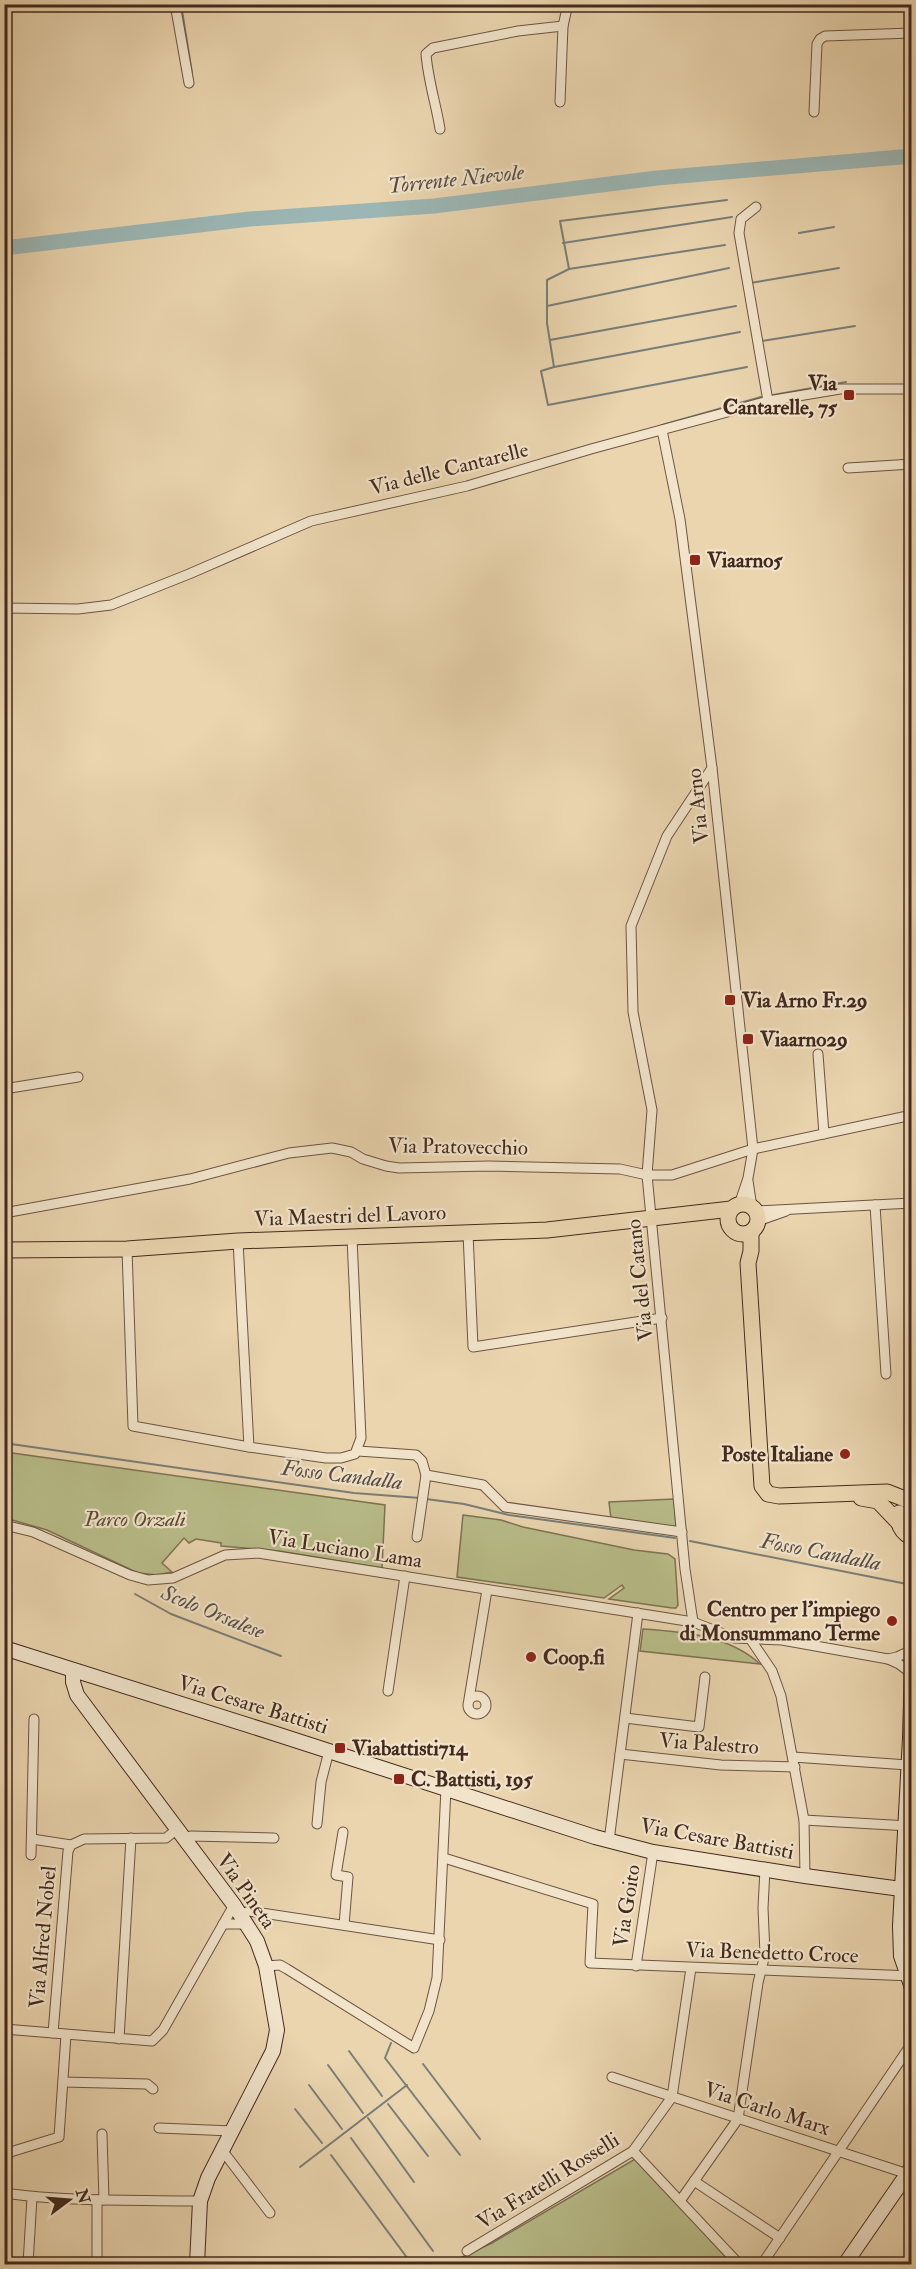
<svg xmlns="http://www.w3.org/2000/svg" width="916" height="2269" font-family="'IM FELL Double Pica',serif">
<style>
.green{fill:#b8bd89;stroke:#7e7354;stroke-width:1.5}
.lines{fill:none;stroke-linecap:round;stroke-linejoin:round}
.stream{stroke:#787e78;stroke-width:2}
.river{stroke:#9bb6b4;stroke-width:15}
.street-casing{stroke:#6d5442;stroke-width:11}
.secondary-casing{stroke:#43291e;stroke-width:16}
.primary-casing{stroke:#43291e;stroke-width:17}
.street{stroke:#f1e4cb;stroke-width:9}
.secondary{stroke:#f1e4cb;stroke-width:14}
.primary{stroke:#ead5af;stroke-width:15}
.poi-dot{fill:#8f2418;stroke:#f1e4cb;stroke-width:2}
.labels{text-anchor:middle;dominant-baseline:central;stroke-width:4.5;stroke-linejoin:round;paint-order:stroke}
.poi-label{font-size:21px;font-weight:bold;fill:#43291e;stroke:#f1e4cb;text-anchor:start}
.street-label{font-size:21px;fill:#43291e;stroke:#f1e4cb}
.park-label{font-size:21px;font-style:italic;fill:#5a4733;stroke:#f1e4cb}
.water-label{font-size:22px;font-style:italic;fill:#594c44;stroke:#f1e4cb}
</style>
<rect width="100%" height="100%" fill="#ead5af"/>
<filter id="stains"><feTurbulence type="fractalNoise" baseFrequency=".00333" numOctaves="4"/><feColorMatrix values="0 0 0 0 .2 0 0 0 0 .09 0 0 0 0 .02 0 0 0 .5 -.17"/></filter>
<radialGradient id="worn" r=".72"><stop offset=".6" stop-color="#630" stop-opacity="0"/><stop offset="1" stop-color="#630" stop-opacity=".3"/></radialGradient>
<g class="green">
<path d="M5,1452L385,1505L382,1568L279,1551L221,1546V1543L196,1539L189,1543L184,1538L162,1563L172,1572L157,1575L138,1573L47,1530L5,1518Z"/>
<path d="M674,1499L676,1526L673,1527L611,1519L609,1502Z"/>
<path d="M463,1515L501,1520L523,1527L634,1550L668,1554L675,1559L678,1605L676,1608H672L609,1599L624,1588L622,1585L604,1598L457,1577Z"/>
<path d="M643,1629C684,1632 729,1635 760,1664L640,1651Z"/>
<path d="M637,2158L732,2264H447L492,2243Z"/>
</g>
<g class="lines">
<g class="stream">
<path d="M181,4L192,73"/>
<path d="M466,9L510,4"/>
<path d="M727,200L560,221L569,269L547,280V323L554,367L541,371L548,405L747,367"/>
<path d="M799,233L834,227"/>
<path d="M563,243L732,217"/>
<path d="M569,269L725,245"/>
<path d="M750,283L839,268"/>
<path d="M547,306L729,268"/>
<path d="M550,340L736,306"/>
<path d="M762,341L855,326"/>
<path d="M554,367L740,332"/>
<path d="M773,395L846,382"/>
<path d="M662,425L761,397"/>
<path d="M4,1443L354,1493L420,1498"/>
<path d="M426,1499L464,1504L509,1515L675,1538"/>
<path d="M690,1541L912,1585"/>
<path d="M135,1594L171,1614L281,1656"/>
<path d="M391,2043L385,2058L460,2155"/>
<path d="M349,2051L382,2096"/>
<path d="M423,2064L480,2139"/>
<path d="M328,2065L363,2113"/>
<path d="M309,2085L342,2129"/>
<path d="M388,2104L428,2156"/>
<path d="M295,2109L322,2143"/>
<path d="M368,2118L414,2182"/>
<path d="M351,2138L433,2251"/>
<path d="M331,2155L408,2259"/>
<path d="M300,2167L407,2085"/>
</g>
<path class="river" d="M4,248L250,219L434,206L657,178L912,156"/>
<defs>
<g id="street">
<path d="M175,4L189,83"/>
<path d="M560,102L563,26L568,4"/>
<path d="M814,112L817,44L820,39L825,36L912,33"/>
<path d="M440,129C436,104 428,80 426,54L433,48L518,31L563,26"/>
<path d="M756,207L741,219L739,233L768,401"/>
<path d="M662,430L680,519L712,768L753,1149L748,1178L739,1205"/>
<path d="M848,468L912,464"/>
<path d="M4,608L78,609L111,605L189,574L311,521L467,486L591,449L768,401L840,389H912"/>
<path d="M818,1054L824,1134"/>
<path d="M4,1089L78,1077"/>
<path d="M748,1181L752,1207"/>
<path d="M875,1205L886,1374"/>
<path d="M755,1211L912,1203"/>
<path d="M4,1213L190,1179L289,1153L332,1148L351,1152L363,1159L386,1166L399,1168L489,1166L620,1169L647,1175H672L753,1149L912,1115"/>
<path d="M758,1221L786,1211"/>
<path d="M468,1233L473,1347L662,1318"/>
<path d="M238,1241L249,1447"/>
<path d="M127,1249L133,1426L249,1447L326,1458H341L355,1454L361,1438L352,1238"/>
<path d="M358,1451L416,1455L422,1461L426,1475L483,1485L505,1507L682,1532"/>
<path d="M4,1525L33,1532L130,1575L148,1580L173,1578L225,1555L258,1553L693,1622L734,1638L782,1640L888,1659L899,1664L911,1673"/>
<path d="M417,1537L426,1475"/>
<path d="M693,1622L685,1569L647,1175L652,1110L633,1012L631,926L667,836L712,768"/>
<path d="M751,1640L772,1671L781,1696L804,1820L805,1876"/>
<path d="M888,1659L897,1657L912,1650"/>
<path d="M388,1691L405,1576"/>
<circle cx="477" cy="1705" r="9"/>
<path d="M469,1699L487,1590"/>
<path d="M625,1718L699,1727L705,1677"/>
<path d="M620,1754L721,1765L795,1767"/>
<path d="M793,1757L908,1765"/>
<path d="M804,1820L909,1826"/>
<path d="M317,1824L321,1782L329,1751"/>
<path d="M343,1832L336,1875L348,1877L344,1925"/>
<path d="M32,1839L71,1845"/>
<path d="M183,1839L191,1836L274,1838"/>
<path d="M609,1841L638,1613"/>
<path d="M31,1855L34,1719"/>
<path d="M444,1858L593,1904L590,1963L912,1976"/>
<path d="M240,1915L249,1911L440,1940"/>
<path d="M223,1924H246"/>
<path d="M266,1966L280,1965L287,1969L414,2048L429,2011L437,1978L446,1788"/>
<path d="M636,1966L653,1852"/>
<path d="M4,2029L152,2041L163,2030L234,1905"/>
<path d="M53,2033L68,1851L71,1845L84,1839L166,1838L176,1830"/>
<path d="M119,2039L131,1838"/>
<path d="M612,2077L911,2175"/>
<path d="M63,2082L147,2084L153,2089"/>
<path d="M159,2128L232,2131"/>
<path d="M102,2134L104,2200"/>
<path d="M222,2150L270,2213"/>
<path d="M633,2151L739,2264"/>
<path d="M4,2154L59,2137L66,2035"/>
<path d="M694,2181L780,2238"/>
<path d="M4,2193C69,2202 135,2200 200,2201"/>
<path d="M680,2201L738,2119L758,1983L765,1954L763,1908L765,1869"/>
<path d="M467,2251L633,2151L672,2097L691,1968"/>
<path d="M28,2264L32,2197"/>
<path d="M97,2264V2200"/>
<path d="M762,2264L912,2043"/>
</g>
<g id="secondary">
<path d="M4,1648L273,1733L595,1837L653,1852L805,1876L901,1889"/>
<path d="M912,1665L910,1738L900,1926L901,1956L912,1988"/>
<path d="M73,1671V1682L77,1695L234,1905L257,1941L266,1966L277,2030L273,2051L208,2178L200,2201L197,2264"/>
<path d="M845,2264L912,2167"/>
</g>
<g id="primary">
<circle cx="743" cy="1219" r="15"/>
<path d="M751,1232V1251L748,1263L762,1486L768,1494L779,1496L887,1492L910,1501"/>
<path d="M4,1250L127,1249L238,1241L547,1230L731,1209"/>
<path d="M861,1498L878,1501L898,1522"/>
<path d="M899,1513C897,1524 901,1532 912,1538"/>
</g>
</defs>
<use href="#street" class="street-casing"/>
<use href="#secondary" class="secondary-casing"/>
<use href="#primary" class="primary-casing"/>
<use href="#street" class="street"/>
<use href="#secondary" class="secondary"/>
<use href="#primary" class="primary"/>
</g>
<g class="poi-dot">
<rect x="843" y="389" width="12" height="12" rx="3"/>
<rect x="689" y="554" width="12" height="12" rx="3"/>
<rect x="724" y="994" width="12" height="12" rx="3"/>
<rect x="742" y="1033" width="12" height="12" rx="3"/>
<circle cx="845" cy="1454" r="6"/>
<circle cx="892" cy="1621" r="6"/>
<circle cx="531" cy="1657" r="6"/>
<rect x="334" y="1742" width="12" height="12" rx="3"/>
<rect x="393" y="1773" width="12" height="12" rx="3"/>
</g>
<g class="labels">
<g class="poi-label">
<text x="837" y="383" text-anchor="end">Via<tspan x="837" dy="24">Cantarelle, 75</tspan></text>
<text x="707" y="560">Viaarno5</text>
<text x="742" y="1000">Via Arno Fr.29</text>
<text x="760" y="1039">Viaarno29</text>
<text x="833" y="1454" text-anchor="end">Poste Italiane</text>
<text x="880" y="1609" text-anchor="end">Centro per l'impiego<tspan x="880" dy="24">di Monsummano Terme</tspan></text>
<text x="543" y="1657">Coop.fi</text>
<text x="352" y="1748">Viabattisti714</text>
<text x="411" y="1779">C. Battisti, 195</text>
</g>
<g class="street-label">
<text transform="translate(449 469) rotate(-14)">Via delle Cantarelle</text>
<text transform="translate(698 806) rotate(-96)">Via Arno</text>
<text transform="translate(458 1147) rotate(1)">Via Pratovecchio</text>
<text transform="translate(350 1216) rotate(-2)">Via Maestri del Lavoro</text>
<text transform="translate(640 1280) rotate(-96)">Via del Catano</text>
<text transform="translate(345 1549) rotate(9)">Via Luciano Lama</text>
<text transform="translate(253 1705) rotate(17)">Via Cesare Battisti</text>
<text transform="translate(709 1744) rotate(4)">Via Palestro</text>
<text transform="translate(717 1839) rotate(10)">Via Cesare Battisti</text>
<text transform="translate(246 1891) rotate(55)">Via Pineta</text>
<text transform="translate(627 1906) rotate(-81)">Via Goito</text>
<text transform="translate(43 1937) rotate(-85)">Via Alfred Nobel</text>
<text transform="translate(772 1953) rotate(2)">Via Benedetto Croce</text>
<text transform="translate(767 2109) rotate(18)">Via Carlo Marx</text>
<text transform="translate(548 2181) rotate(-32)">Via Fratelli Rosselli</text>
</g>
<g class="park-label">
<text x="135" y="1519">Parco Orzali</text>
</g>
<g class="water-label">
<text transform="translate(456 179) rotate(-6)">Torrente Nievole</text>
<text transform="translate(342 1475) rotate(7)">Fosso Candalla</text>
<text transform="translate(821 1552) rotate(11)">Fosso Candalla</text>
<text transform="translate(213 1612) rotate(22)">Scolo Orsalese</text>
</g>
</g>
<rect width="916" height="2269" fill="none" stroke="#ead5af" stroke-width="24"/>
<rect x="6" y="6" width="904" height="2257" fill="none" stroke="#43291e" stroke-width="3"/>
<rect x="12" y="12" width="892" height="2245" fill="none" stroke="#43291e" stroke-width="1.5"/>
<g transform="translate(69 2200) rotate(74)" stroke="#f1e4cb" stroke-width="4.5" paint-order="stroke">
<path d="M0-4.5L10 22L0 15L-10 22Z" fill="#43291e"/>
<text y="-9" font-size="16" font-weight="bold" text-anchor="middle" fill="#43291e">N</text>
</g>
<rect width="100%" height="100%" filter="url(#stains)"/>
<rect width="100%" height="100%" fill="url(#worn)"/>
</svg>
